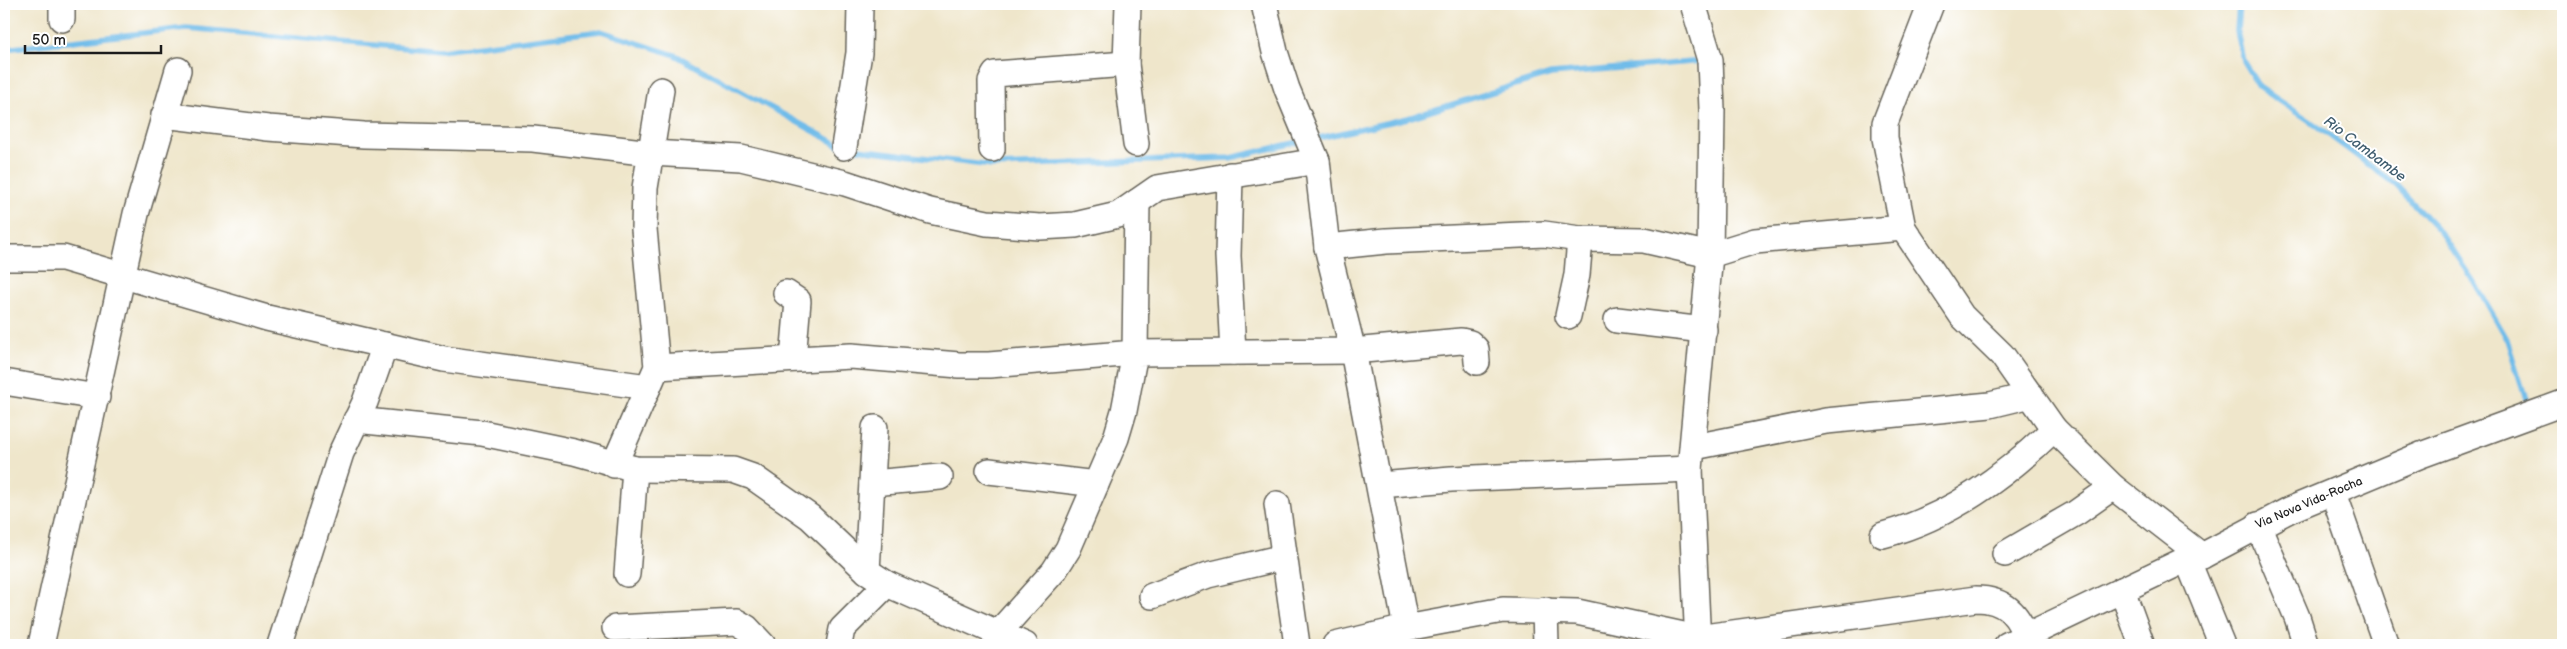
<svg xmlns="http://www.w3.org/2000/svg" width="2567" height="649" font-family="'Balsamiq Sans',sans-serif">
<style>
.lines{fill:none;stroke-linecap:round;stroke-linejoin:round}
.stream{stroke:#70bce9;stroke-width:5.5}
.minor-casing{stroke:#666359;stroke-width:28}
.minor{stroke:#fff;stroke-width:25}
.labels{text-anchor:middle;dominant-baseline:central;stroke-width:4;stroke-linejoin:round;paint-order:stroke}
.street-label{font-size:12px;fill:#1c1c1c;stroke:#fff}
.water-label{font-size:14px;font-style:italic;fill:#3e5c6e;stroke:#fff}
</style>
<rect width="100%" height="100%" fill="#fff"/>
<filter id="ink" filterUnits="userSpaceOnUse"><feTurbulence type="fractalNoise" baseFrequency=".02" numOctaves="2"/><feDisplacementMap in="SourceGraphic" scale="10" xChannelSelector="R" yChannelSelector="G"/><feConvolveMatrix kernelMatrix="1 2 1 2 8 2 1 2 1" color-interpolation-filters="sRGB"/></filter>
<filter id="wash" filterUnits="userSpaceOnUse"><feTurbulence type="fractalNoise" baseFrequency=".0096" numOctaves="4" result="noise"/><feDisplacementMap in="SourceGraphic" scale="20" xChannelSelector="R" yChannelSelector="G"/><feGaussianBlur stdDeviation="1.12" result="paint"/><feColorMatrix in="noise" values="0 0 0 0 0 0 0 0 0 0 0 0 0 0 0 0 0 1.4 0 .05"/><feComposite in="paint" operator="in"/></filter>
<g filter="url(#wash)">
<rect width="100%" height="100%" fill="#efe6cb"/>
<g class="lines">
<g class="stream">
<path d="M2239,4L2237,31L2243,61L2259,87L2310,121L2396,185L2440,232L2476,285L2506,337L2526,399"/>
<path d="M4,49L186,28L440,51L601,31L675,55L839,145"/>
<path d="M1314,139L1408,118L1551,74L1703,61"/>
<path d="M850,148L992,166L1230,158L1303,141"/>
</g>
</g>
</g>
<g filter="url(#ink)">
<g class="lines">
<defs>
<g id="minor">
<path d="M1128,4L1126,64L1136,144"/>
<path d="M1264,4L1275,52L1287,89L1317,161L1327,247L1353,351L1406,628"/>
<path d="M1693,4L1710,60L1712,110L1710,255L1690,469L1698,645"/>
<path d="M62,19V4"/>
<path d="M164,115L268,128L364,135L533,139L651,153L741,158L845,183L930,211L987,223L1040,227L1075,225L1118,215L1157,188L1317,161"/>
<path d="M844,147L859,53L860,4"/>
<path d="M992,149L991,81L995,74L1126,64"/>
<path d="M1230,175L1228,256L1233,352"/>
<path d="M1903,228L1885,138V123L1931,4"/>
<path d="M1327,247L1386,241L1544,234L1580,239L1644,240L1710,255L1755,241L1903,228L1962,316L2002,355L2054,429L2113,487L2202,556"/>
<path d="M4,258H63L267,318L444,359L648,387"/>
<path d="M786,293L798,301L793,359"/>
<path d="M1568,316L1577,275L1580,239"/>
<path d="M1617,320L1704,330"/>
<path d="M657,367L851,356L959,365H989L1135,353L1137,202"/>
<path d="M4,382L97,397"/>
<path d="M356,420L482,433L574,452L635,469L733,470L753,477L810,517L867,571L887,584L1025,645"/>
<path d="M1694,447L1826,421L1990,405L2031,395"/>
<path d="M614,465L657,367L644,229L645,188L661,90"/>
<path d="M989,471L1096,484"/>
<path d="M872,483L940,477"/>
<path d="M1380,485L1451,479L1690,469"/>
<path d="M2333,493L2386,645"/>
<path d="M1277,504L1297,645"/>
<path d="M2258,525L2297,617L2306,645"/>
<path d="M1883,535C1950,517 2004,477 2054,429"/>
<path d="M2005,554L2076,513L2113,487"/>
<path d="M2187,559L2222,645"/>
<path d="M867,571L875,428"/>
<path d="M627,574L635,469"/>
<path d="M2122,590L2142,645"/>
<path d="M1152,596L1208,575L1284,557"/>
<path d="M1545,610L1546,645"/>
<path d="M615,628L737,622L747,628L763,645"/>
<path d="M999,632L1054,571L1068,549L1116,438L1124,411L1135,353L1353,351L1461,341L1470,343L1476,349L1477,362"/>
<path d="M41,645L136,214L178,70"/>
<path d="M280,645L341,453L365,402L385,345"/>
<path d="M839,645L842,629L887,584"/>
<path d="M1335,645L1406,628L1503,610L1577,612L1697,638L1976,599C2006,599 2021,616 2028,645"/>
<path d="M2007,645L2187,559L2202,556L2289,510L2421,455L2563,403"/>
</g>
</defs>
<use href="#minor" class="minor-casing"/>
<use href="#minor" class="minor"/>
</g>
</g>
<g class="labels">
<g class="street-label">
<text transform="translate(2309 503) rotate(-23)">Via Nova Vida-Rocha</text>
</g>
<g class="water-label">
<text transform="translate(2365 149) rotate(37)">Rio Cambambe</text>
</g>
</g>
<rect width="2567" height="649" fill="none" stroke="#fff" stroke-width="20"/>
<path d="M25 45v8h136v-8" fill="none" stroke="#1c1c1c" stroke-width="2.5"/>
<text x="32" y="45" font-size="15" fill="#1c1c1c" stroke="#ffffff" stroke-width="4" paint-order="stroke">50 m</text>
</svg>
